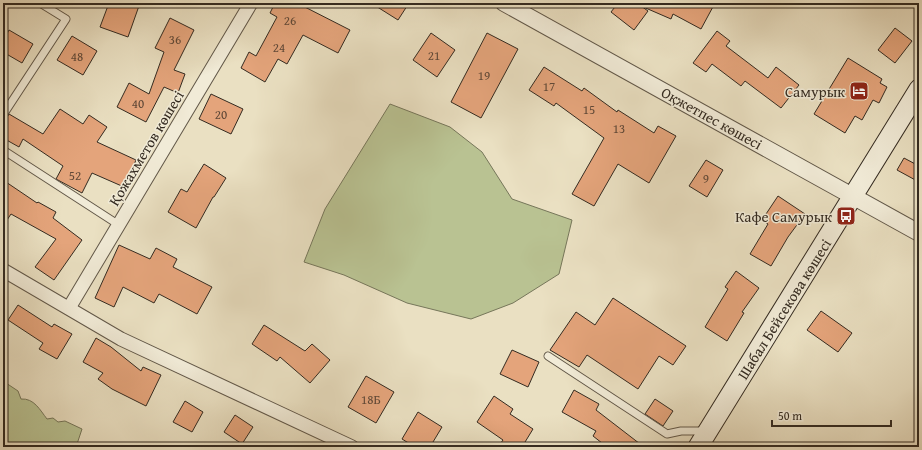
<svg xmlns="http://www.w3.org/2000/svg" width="922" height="450" font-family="'Gentium Book Plus',serif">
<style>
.green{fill:#b9c292;stroke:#76765a}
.building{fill:#e4a47b;stroke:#342b21}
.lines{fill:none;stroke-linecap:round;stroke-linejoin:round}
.service-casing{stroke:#625849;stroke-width:9}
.minor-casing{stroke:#625849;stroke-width:15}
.tertiary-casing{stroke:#625849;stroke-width:18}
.secondary-casing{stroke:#342b21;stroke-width:21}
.service{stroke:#f1ebd7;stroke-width:7}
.minor{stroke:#f1ebd7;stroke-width:13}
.tertiary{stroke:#f1ebd7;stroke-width:16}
.secondary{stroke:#f1ebd7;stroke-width:19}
.labels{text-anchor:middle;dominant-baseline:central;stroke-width:3;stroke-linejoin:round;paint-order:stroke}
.number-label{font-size:13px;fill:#604938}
.poi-label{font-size:15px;fill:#342b21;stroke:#f1ebd7;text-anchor:end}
.street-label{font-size:15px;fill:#342b21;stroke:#f1ebd7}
</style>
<rect width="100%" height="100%" fill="#eae0c2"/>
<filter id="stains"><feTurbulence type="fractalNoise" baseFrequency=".005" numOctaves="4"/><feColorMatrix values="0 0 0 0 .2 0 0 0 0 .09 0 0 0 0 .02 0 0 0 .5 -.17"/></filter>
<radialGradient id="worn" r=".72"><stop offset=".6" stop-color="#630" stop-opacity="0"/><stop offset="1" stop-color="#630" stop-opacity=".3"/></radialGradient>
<g class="green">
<path d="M390,104L450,127L482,152L512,199L572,220L559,274L513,303L471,319L407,303L344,275L304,262L325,209Z"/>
<path d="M3,381L18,391L21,399C34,398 40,410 47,419L53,418L58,422L65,421L82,429L76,447H3Z"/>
</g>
<g class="building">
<path d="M109,3H140L128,37L100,27Z"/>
<path d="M275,3H297L350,30L338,53L303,35L287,64L278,59L265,82L241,68L249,52L256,56L277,17L270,13Z"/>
<path d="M371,3H409L398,20Z"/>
<path d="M618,3H715L701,29L673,14L671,19L641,6L648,11L634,30L611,12Z"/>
<path d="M170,18L194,30L174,70L185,74L178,93L164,87L146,122L117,107L129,83L149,94L164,52L155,48Z"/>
<path d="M895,28L912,41L895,63L878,50Z"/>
<path d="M9,30L33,44L22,63L3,52V41Z"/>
<path d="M717,31L730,41L726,46L768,78L776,67L799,85L781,108L745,81L741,86L712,64L706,72L693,63Z"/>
<path d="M431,33L455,50L437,77L413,60Z"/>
<path d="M487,33L518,49L481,118L451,102Z"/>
<path d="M72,36L97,51L83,75L57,60Z"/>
<path d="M848,58L882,79L880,83L887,87L879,103L873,100L862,120L855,116L845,133L814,114Z"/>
<path d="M544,67L582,91L584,88L617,112L618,110L654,133L658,126L676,136L649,183L618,164L594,206L572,194L604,138L556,103L554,106L529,90Z"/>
<path d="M211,94L243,109L231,134L199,119Z"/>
<path d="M60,109L83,124L89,115L107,127L97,142L136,160L124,187L92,173L82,193L56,179L63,166L23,139L19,147L3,138V124L9,114L43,134Z"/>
<path d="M904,158L919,166V182L897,170Z"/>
<path d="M706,160L723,170L707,197L689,186Z"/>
<path d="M204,164L226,178L214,197H213L196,228L168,212L181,189L187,192Z"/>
<path d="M3,180L37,203L38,202L56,212L53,218L82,240L54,280L35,267L56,239L11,214L3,226Z"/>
<path d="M778,196L805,214L788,237L771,266L750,254L768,224L762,220Z"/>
<path d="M119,245L150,259L156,248L177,259L173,267L212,287L197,314L159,294L154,303L123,287L114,307L95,298Z"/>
<path d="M736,271L759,288L742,312L744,313L727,341L705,327L728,289L725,287Z"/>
<path d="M613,298L686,346L673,365L659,356L638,389L587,355L579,367L550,350L576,312L595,325Z"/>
<path d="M18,305L52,327L54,324L72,334L57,359L39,349L43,343L8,320Z"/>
<path d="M821,311L852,333L838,352L807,330Z"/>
<path d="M264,325L305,351L312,344L330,360L310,383L280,357L277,361L252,344Z"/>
<path d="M96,338L111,347L141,371L143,367L161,375L146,406L112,389L98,379L103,373L83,362Z"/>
<path d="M512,350L539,362L528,387L500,374Z"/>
<path d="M366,376L394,392L376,423L348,407Z"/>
<path d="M574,390L599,404L596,410L644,447H607L593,436L596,431L562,412Z"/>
<path d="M494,396L513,409L510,414L533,429L522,447H498L503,440L477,422Z"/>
<path d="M655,399L673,411L663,426L645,414Z"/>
<path d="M185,401L203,412L192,432L173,422Z"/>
<path d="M418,412L442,427L430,447H415L402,439Z"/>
<path d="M235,415L253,427L242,444L224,432Z"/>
</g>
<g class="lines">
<defs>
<g id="service">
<path d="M3,115L66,19L40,3"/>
<path d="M3,150L119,225"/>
<path d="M548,356L667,434L681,431H706"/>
</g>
<g id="minor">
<path d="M3,270L121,339L352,447"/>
<path d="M69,308L251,3"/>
</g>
<path id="tertiary" d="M504,3L919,233"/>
<path id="secondary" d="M698,447L919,89"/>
</defs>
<use href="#service" class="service-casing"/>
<use href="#minor" class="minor-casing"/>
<use href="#tertiary" class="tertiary-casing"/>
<use href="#secondary" class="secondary-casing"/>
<use href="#service" class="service"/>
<use href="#minor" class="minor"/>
<use href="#tertiary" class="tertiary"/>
<use href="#secondary" class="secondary"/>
</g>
<defs>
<symbol id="hotel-square" viewBox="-11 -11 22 22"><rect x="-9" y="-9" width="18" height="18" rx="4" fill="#8f2418" stroke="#f1ebd7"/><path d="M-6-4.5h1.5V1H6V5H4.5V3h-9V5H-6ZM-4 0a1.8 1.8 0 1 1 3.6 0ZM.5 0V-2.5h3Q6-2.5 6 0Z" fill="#fff"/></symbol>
<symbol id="bus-square" viewBox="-11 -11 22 22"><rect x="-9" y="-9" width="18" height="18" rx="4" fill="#8f2418" stroke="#f1ebd7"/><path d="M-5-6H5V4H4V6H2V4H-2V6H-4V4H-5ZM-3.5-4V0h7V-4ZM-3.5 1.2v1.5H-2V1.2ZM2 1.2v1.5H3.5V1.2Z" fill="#fff"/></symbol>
</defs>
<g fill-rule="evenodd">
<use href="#hotel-square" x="848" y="80" width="22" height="22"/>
<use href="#bus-square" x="835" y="205" width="22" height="22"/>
</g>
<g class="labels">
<g class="number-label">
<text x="290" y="20">26</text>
<text x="175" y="39">36</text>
<text x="279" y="47">24</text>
<text x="434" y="55">21</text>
<text x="77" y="56">48</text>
<text x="484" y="75">19</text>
<text x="549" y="86">17</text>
<text x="138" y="103">40</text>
<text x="589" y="109">15</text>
<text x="221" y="114">20</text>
<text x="619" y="128">13</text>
<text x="75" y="175">52</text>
<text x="706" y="178">9</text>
<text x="371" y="399">18Б</text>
</g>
<g class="poi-label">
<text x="845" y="91">Самурык</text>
<text x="832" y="216">Кафе Самурык</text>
</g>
<g class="street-label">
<text transform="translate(712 118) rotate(29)">Оқжетпес көшесі</text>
<text transform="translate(146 148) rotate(-59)">Қожахметов көшесі</text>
<text transform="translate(784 309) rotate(-58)">Шабал Бейсекова көшесі</text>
</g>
</g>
<rect width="922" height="450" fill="none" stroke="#eae0c2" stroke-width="16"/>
<rect x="4" y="4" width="914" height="442" fill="none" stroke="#342b21" stroke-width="2"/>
<rect x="8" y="8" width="906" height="434" fill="none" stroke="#342b21"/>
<path d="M772 420v6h119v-6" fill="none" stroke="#342b21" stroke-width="2"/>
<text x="778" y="420" font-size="12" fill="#342b21" stroke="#f1ebd7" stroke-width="3" paint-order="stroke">50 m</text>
<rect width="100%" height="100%" filter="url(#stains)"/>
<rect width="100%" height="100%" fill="url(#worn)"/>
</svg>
